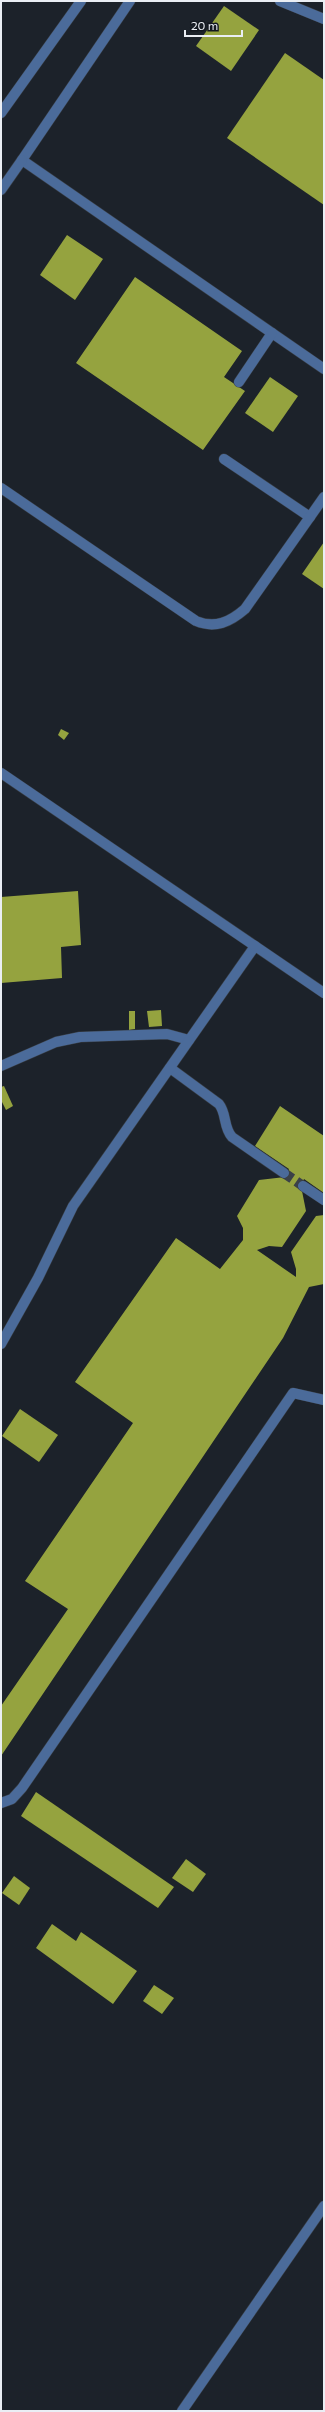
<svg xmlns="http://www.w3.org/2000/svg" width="325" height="2412" font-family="Commissioner,sans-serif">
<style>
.building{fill:#95a33f}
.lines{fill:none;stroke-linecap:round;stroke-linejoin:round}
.street-tunnel{stroke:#3b4148;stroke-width:10;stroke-dasharray:10 5;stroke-linecap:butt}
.lane-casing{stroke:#393f46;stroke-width:11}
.street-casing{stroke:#393f46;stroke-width:11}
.lane{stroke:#4b6b9a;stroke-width:10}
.street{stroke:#4b6b9a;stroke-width:10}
</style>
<rect width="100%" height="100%" fill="#1c222a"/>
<g class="building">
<path d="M224,6L259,30L231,71L196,46Z"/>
<path d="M285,53L324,80V205L227,138Z"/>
<path d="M67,235L103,259L75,300L40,275Z"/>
<path d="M135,277L242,351L224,377L245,391L203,450L76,363Z"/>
<path d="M270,377L298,396L273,432L245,413Z"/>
<path d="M324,542V589L302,574Z"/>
<path d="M61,729L69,733L64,740L58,735Z"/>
<path d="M78,891L81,945L61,947L62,978L1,983V897Z"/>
<path d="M161,1010L162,1026L149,1027L147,1011Z"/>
<path d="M129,1011H135V1029L129,1030Z"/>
<path d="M4,1086L13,1106L6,1110L1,1100V1087Z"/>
<path d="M280,1106L324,1136V1193L304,1179L301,1186L306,1211L282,1247L269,1246L257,1250L296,1277V1269L291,1252L316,1216L324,1215V1284L309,1287L283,1338L1,1756V1706L68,1609L25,1581L133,1423L75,1382L176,1238L220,1269L243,1240V1228L237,1216L259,1180L285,1177L289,1169L255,1146Z"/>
<path d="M20,1409L58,1435L39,1462L2,1436Z"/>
<path d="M36,1792L174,1887L158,1908L21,1816Z"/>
<path d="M186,1859L206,1874L193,1892L172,1878Z"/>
<path d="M14,1876L30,1888L19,1905L2,1893Z"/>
<path d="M52,1924L76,1941L81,1932L137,1971L113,2004L36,1948Z"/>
<path d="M154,1985L174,1998L162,2014L143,2001Z"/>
</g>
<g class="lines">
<path class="street-tunnel" d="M284,1173L303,1186"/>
<defs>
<g id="lane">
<path d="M130,1L22,160L324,369"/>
<path d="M1,190L22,160"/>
<path d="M239,382L272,333"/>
<path d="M224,459L310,517"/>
<path d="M1,1066L56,1042L80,1037L167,1034L189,1040"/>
<path d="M170,1068L219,1104C227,1114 223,1127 232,1137L284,1173"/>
<path d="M1,1344L38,1278L73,1206L255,946"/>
<path d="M1,1803L12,1799L22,1788L293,1393L324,1400"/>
<path d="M182,2411L324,2206"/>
</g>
<g id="street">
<path d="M280,1L324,19"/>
<path d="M1,113L81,1"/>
<path d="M1,488L196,621C215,629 230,622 245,609L324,497"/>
<path d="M1,773L324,993"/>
<path d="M303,1186L324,1200"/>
</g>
</defs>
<use href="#lane" class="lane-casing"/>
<use href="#street" class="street-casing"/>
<use href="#lane" class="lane"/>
<use href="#street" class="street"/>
</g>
<rect width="325" height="2412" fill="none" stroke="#eaeef4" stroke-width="4"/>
<path d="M185 30v6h57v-6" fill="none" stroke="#eaeef4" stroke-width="2"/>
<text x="191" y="30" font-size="12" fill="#eaeef4" stroke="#131820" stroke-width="3" paint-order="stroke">20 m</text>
</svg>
